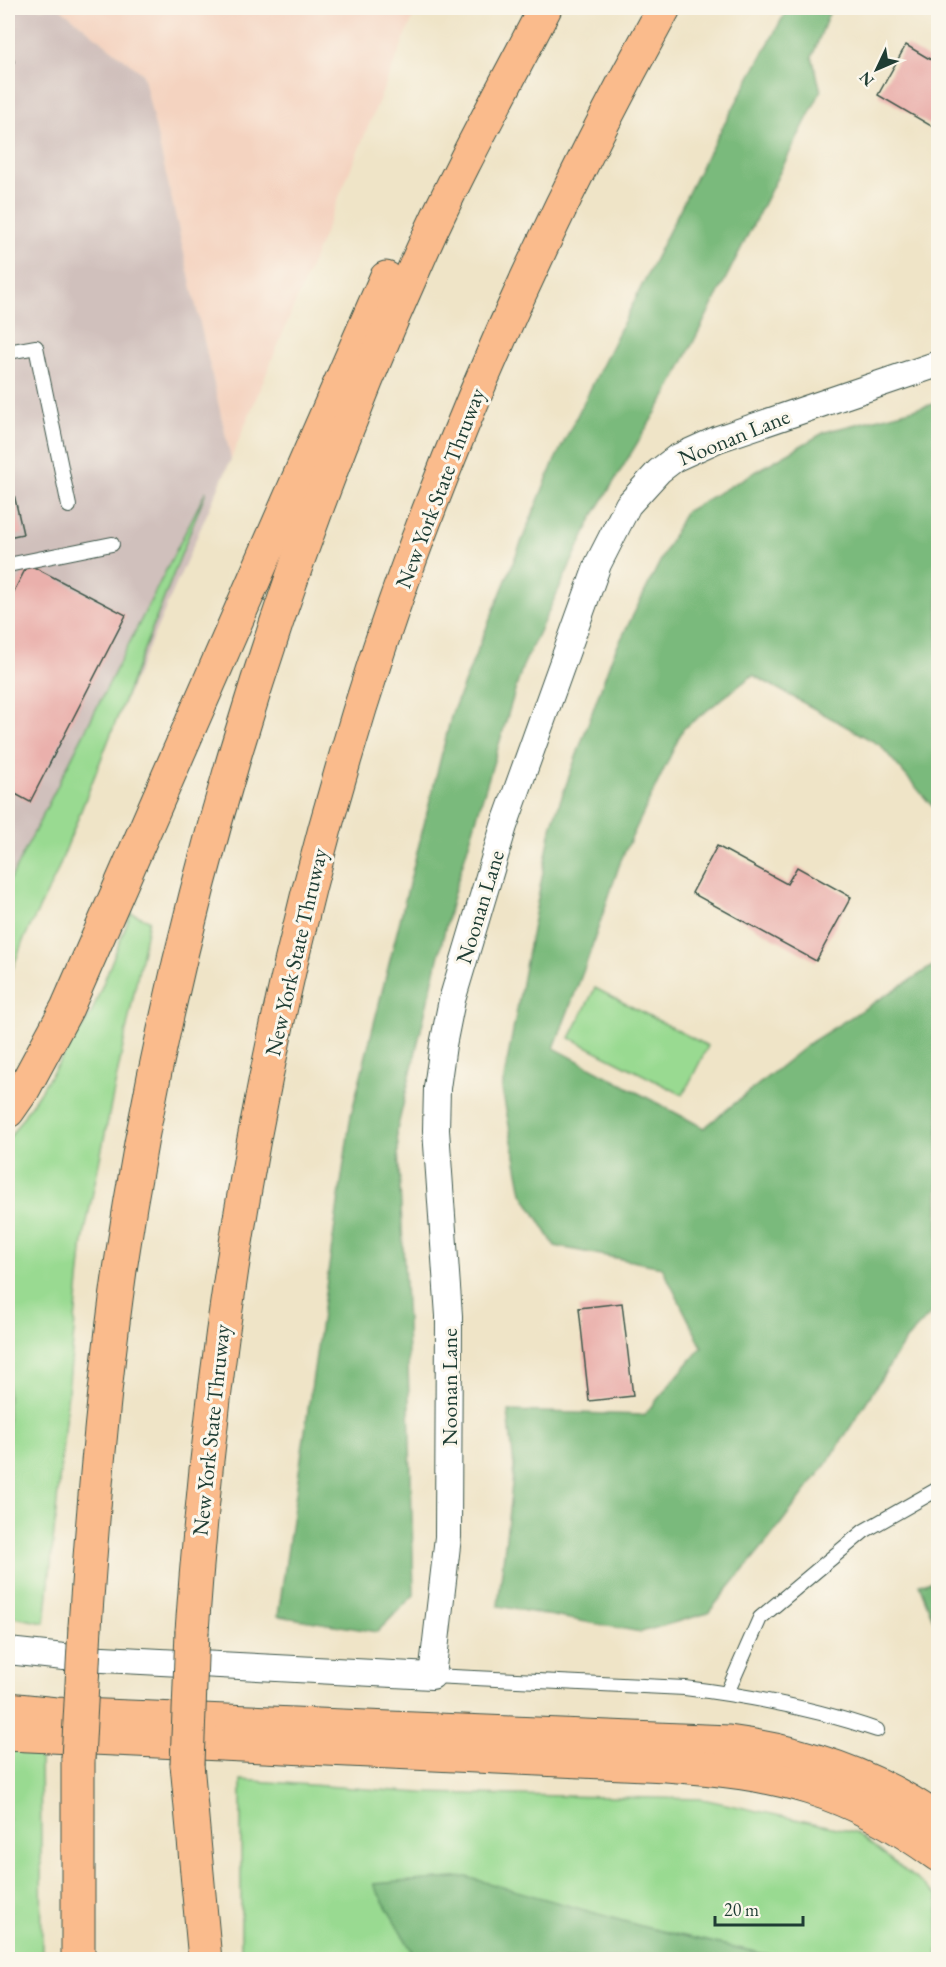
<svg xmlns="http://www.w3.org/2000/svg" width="946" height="1967" font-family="'EB Garamond',serif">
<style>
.built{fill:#f4d3c0}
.industrial{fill:#d0c0bc}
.green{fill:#99da91;stroke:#5c8c62;stroke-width:1.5}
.forest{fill:#7aba7b;stroke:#4c7c58;stroke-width:1.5}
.building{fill:#eab0ac}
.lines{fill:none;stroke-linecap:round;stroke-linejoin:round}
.lane-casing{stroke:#3e564a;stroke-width:16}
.street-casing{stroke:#3e564a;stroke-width:28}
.highway-casing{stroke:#3e564a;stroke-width:35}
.lane{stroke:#fff;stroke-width:14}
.street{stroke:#fff;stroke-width:26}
.highway{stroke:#fabb8c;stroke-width:33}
.highway-bridge-casing{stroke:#3e564a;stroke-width:35;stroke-linecap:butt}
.highway-bridge{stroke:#fabb8c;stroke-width:33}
.labels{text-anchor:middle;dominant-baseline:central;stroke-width:6;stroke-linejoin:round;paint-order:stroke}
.street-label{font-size:22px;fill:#1f3d34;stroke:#fbf7ec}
</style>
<rect width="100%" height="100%" fill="#fbf7ec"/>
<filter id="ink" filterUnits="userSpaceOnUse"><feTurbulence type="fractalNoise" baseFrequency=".0167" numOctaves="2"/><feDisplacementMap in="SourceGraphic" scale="12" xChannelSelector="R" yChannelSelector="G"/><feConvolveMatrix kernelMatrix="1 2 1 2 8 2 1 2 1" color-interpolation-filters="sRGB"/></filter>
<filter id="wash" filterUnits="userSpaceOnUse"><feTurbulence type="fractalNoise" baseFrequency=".008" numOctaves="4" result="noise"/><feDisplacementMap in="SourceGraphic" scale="24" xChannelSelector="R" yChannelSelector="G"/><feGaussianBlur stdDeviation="1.35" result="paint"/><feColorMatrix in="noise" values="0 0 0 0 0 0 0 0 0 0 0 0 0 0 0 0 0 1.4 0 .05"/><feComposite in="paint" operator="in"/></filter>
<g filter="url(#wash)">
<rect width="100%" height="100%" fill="#efe4c7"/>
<path class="built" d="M60,8H417L231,459L143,74Z"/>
<path class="industrial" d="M8,8H60L143,74L231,459L68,831L8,933Z"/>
<g class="green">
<path d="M206,491L55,877L23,941L8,981V884Z"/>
<path d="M131,913L149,920L83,1241L45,1623L8,1616V1140L91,1014Z"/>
<path d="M595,988L708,1046L683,1095L570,1038Z"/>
<path d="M40,1749L42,1959L8,1960V1751Z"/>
<path d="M241,1780L422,1793L702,1799L855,1832L938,1896V1959H787L648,1928L412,1951L405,1959L241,1960Z"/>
</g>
<g class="forest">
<path d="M788,8H831L812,57L821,91L667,394L593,516L522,668L453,896L397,1130L407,1323L414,1595L377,1632L278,1616L351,1115L452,713L553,464L703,163Z"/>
<path d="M938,403V813L880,745L753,675L683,729L621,860L586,964L554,1048L704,1128L811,1042L936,964L938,956V1306L905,1341L830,1459L769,1539L708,1613L641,1632L498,1606L514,1467L508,1411L644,1415L702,1347L662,1267L555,1246L522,1193L502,1089L552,824L612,657L685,512L825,432Z"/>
<path d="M938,1580V1632L919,1584Z"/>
<path d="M467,1877L648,1928L787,1959H405L412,1951L373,1884Z"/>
</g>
<g id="blocks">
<g class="building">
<path d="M8,35L14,62L8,64Z"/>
<path d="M906,45L938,64V130L878,95Z"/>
<path d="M8,468L23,534L8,537Z"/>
<path d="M28,564L126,615L30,802L8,790V597L10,599Z"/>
<path d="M717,846L787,884L797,867L851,897L816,961L692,893Z"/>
<path d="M622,1303L633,1396L589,1401L579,1308Z"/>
</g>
</g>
</g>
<g filter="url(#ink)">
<use href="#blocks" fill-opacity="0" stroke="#3e564a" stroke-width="1.5"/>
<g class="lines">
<defs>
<g id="lane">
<path d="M8,352L36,347L69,506"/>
<path d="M8,565L112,544"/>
<path d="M432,1676L685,1688C751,1696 814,1708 877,1730"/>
<path d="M727,1693L760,1618L864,1531L938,1489"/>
</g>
<path id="street" d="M8,1651L64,1657L432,1676L448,1537L449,1316L436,1130L437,1088L443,1045L452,1000L504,826L598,564L628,505L659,471L676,458L718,439L938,364"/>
<g id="highway">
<path d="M8,1111L24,1088L67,1008L386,278"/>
<path d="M85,1627C93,1508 103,1389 120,1270C171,923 278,571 422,251C459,168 504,88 545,8"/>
<path d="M192,1631C215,1297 274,968 379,649C453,426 551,213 664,8"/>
<path d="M8,1709L56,1714L729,1742C804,1752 876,1776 938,1820"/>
<path d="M8,1734L666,1765C777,1773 847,1788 938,1855"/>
<path d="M78,1759V1960"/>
<path d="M187,1764L205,1960"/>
</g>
</defs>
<use href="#lane" class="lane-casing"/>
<use href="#street" class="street-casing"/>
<use href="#highway" class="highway-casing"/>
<use href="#lane" class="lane"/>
<use href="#street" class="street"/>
<use href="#highway" class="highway"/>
<defs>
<g id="highway-bridge">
<path d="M78,1759L85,1627"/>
<path d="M187,1764L192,1631"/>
</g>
</defs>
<use href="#highway-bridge" class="highway-bridge-casing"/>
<use href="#highway-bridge" class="highway-bridge"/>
</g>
</g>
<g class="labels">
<g class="street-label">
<text transform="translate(734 437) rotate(-22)">Noonan Lane</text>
<text transform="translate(440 488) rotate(-69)">New York State Thruway</text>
<text transform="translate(480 907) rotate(-73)">Noonan Lane</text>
<text transform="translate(296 952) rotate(-77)">New York State Thruway</text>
<text transform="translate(449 1387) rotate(-90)">Noonan Lane</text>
<text transform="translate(211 1430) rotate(-84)">New York State Thruway</text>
</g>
</g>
<rect width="946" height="1967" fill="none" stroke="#fbf7ec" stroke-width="30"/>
<g transform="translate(877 69) rotate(226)" stroke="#fbf7ec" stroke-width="4.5" paint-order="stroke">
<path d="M0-4.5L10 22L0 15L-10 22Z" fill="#1f3d34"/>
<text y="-9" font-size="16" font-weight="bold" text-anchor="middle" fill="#1f3d34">N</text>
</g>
<path d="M715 1916v9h88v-9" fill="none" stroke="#1f3d34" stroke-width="3"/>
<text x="724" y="1916" font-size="18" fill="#1f3d34" stroke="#fbf7ec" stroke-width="4.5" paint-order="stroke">20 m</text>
</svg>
